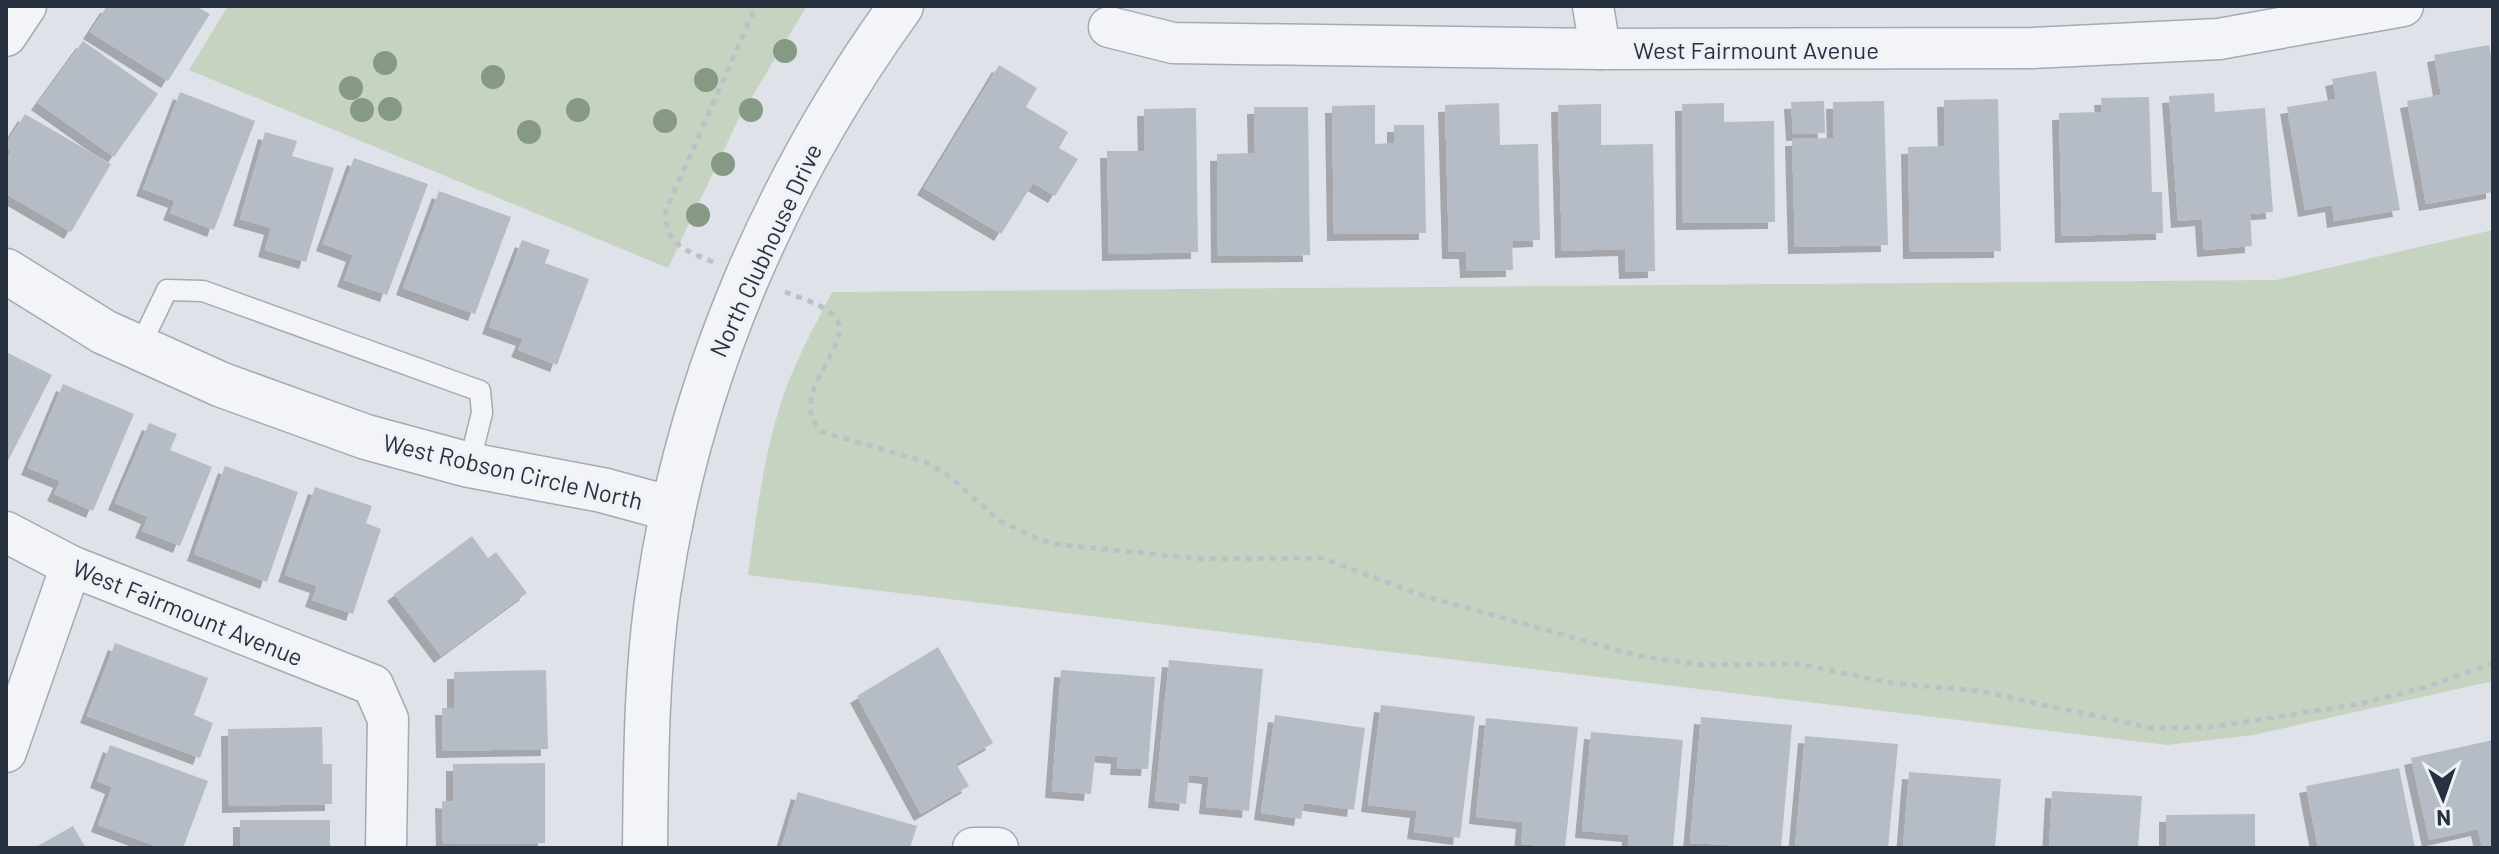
<svg xmlns="http://www.w3.org/2000/svg" width="2499" height="854" font-family="Barlow,sans-serif">
<style>
.green{fill:#c5d3c0}
.building{fill:#b6bcc5;filter:url(#shadow)}
.lines{fill:none;stroke-linecap:round;stroke-linejoin:round}
.service-casing{stroke:#a4aab3;stroke-width:23}
.minor-casing{stroke:#a4aab3;stroke-width:43}
.tertiary-casing{stroke:#a4aab3;stroke-width:47}
.path{stroke:#bdc1c7;stroke-width:5;stroke-dasharray:6 6;stroke-linecap:butt}
.service{stroke:#f2f4f7;stroke-width:20}
.minor{stroke:#f2f4f7;stroke-width:40}
.tertiary{stroke:#f2f4f7;stroke-width:44}
.tree{fill:#869985}
.labels{text-anchor:middle;dominant-baseline:central;stroke-width:6;stroke-linejoin:round;paint-order:stroke}
.street-label{font-size:24px;fill:#273140;stroke:#eef2f6}
</style>
<defs>
<filter id="shadow"><feDropShadow dx="-7" dy="7" stdDeviation="0" flood-color="#0004"/></filter>
</defs>
<rect width="100%" height="100%" fill="#dfe3e9"/>
<g class="green">
<path d="M228,6H807L739,118L668,268L189,70Z"/>
<path d="M2493,230V681L2253,735L2167,745L748,575C758,505 766,430 796,364C807,339 820,316 832,292L2276,280Z"/>
</g>
<g class="building">
<path d="M107,6H196L210,14L168,81L90,32Z"/>
<path d="M83,41L158,94L114,157L38,103Z"/>
<path d="M2489,45L2493,69V192L2426,204L2407,101L2441,95L2434,55Z"/>
<path d="M999,65L1037,88L1026,107L1068,132L1059,148L1078,159L1055,196L1033,183L1001,234L924,188Z"/>
<path d="M2376,71L2400,210L2334,221L2332,205L2305,210L2287,107L2336,99L2332,79Z"/>
<path d="M180,92L255,121L214,230L170,213L175,201L143,189Z"/>
<path d="M2214,93L2215,112L2265,108L2273,212L2250,214L2252,246L2204,250L2202,219L2178,221L2169,96Z"/>
<path d="M2149,97L2152,192H2162L2163,233L2062,236L2059,113L2102,112L2101,98Z"/>
<path d="M1998,99L2001,251L1910,252L1908,147L1945,146L1944,100Z"/>
<path d="M1824,101L1825,133L1793,134L1791,102Z"/>
<path d="M1884,101L1888,245L1795,247L1792,139L1834,138L1833,102Z"/>
<path d="M1499,103L1500,145L1538,144L1540,240L1512,241L1513,270L1467,271L1466,252H1449L1445,105Z"/>
<path d="M1724,103V122L1774,121L1775,222L1683,223L1682,104Z"/>
<path d="M1601,104V145L1653,144L1655,271L1626,272L1625,249L1562,251L1558,105Z"/>
<path d="M1375,105V144L1394,143V125H1424L1426,233L1334,234L1332,106Z"/>
<path d="M1254,107H1308L1310,255L1218,256L1217,154L1255,153Z"/>
<path d="M1196,108L1198,252L1109,254L1107,151H1145L1144,109Z"/>
<path d="M25,114L111,164L71,232L6,194V161L11,152L6,144Z"/>
<path d="M265,132L297,141L292,156L334,168L306,262L265,250L271,228L240,219Z"/>
<path d="M354,158L428,184L387,295L344,280L353,255L323,244Z"/>
<path d="M439,191L511,217L475,314L403,288Z"/>
<path d="M522,240L550,250L545,263L589,279L557,365L518,350L523,339L489,327Z"/>
<path d="M6,352L52,375L6,465Z"/>
<path d="M63,384L134,414L93,511L54,494L60,481L28,468Z"/>
<path d="M149,423L177,434L170,450L212,467L180,546L142,531L148,517L115,503Z"/>
<path d="M225,466L298,492L267,582L194,554Z"/>
<path d="M315,487L372,506L366,523L381,529L353,614L312,600L317,586L285,575Z"/>
<path d="M472,536L488,558L496,552L527,593L441,656L394,594Z"/>
<path d="M115,643L208,678L194,715L213,723L200,758L87,716Z"/>
<path d="M938,647L993,743L956,764L969,786L921,814L857,696Z"/>
<path d="M1169,660L1263,669L1249,811L1206,807L1209,777L1189,775L1186,804L1155,801Z"/>
<path d="M546,670L548,749L443,751L442,708H454V672Z"/>
<path d="M1061,670L1155,677L1148,769L1117,768L1118,757L1095,755L1091,794L1052,791Z"/>
<path d="M1381,705L1475,716L1460,838L1414,832L1417,811L1368,805Z"/>
<path d="M1275,715L1365,728L1354,810L1304,803L1301,819L1261,813Z"/>
<path d="M1701,717L1792,725L1781,848L1690,843Z"/>
<path d="M1486,718L1578,727L1565,848L1521,844L1523,822L1476,817Z"/>
<path d="M322,727L323,764H332V804L229,806L228,729Z"/>
<path d="M1591,732L1683,740L1673,848H1628L1629,835L1582,831Z"/>
<path d="M1805,736L1898,744L1888,848H1795Z"/>
<path d="M2493,740V848H2482L2478,829L2429,840L2411,758Z"/>
<path d="M110,745L208,781L183,848H161L98,825L112,787L97,781Z"/>
<path d="M545,763V843L443,844L442,801L453,802V764Z"/>
<path d="M2399,768L2415,848H2318L2306,786Z"/>
<path d="M1909,772L2001,779L1995,848H1903Z"/>
<path d="M2052,791L2142,796L2138,848H2049Z"/>
<path d="M798,792L917,826L910,848H781Z"/>
<path d="M2255,814V848H2166V815Z"/>
<rect x="240" y="820" width="90" height="28"/>
<path d="M73,826L86,848H34Z"/>
</g>
<g class="lines">
<defs>
<path id="service" d="M139,348L167,290L203,291L480,391L482,413L469,465"/>
<g id="minor">
<path d="M1593,6L1600,49"/>
<path d="M1109,27L1173,43L1600,49L2032,48L2219,39L2403,6"/>
<path d="M6,36L26,6"/>
<path d="M6,532L71,566L373,685L388,719L386,848"/>
<path d="M6,752L71,566"/>
<path d="M973,848H998"/>
</g>
<g id="tertiary">
<path d="M6,271L104,332L222,385L366,437L469,465L602,490L672,509"/>
<path d="M645,848C646,763 646,678 658,594C688,382 776,179 901,6"/>
</g>
</defs>
<use href="#service" class="service-casing"/>
<use href="#minor" class="minor-casing"/>
<use href="#tertiary" class="tertiary-casing"/>
<g class="path">
<path d="M713,262C685,250 663,244 666,210L756,6"/>
<path d="M785,292C800,298 819,303 831,313C865,339 781,393 822,432L926,462L945,473L1000,521L1040,540L1062,545L1203,559L1322,558L1424,596L1639,656L1702,665L1798,664L1892,683L1980,691L2152,728L2212,727L2359,704L2423,688L2493,663"/>
</g>
<use href="#service" class="service"/>
<use href="#minor" class="minor"/>
<use href="#tertiary" class="tertiary"/>
</g>
<g class="tree">
<circle cx="785" cy="51" r="12"/>
<circle cx="385" cy="63" r="12"/>
<circle cx="493" cy="77" r="12"/>
<circle cx="706" cy="80" r="12"/>
<circle cx="351" cy="88" r="12"/>
<circle cx="390" cy="109" r="12"/>
<circle cx="362" cy="110" r="12"/>
<circle cx="578" cy="110" r="12"/>
<circle cx="751" cy="110" r="12"/>
<circle cx="665" cy="121" r="12"/>
<circle cx="529" cy="132" r="12"/>
<circle cx="723" cy="164" r="12"/>
<circle cx="698" cy="215" r="12"/>
</g>
<g class="labels">
<g class="street-label">
<text x="1756" y="49">West Fairmount Avenue</text>
<text transform="translate(765 250) rotate(-65)">North Clubhouse Drive</text>
<text transform="translate(513 471) rotate(13)">West Robson Circle North</text>
<text transform="translate(188 612) rotate(22)">West Fairmount Avenue</text>
</g>
</g>
<rect width="2499" height="854" fill="none" stroke="#273140" stroke-width="16"/>
<g transform="translate(2443 798) rotate(178)" stroke="#eef2f6" stroke-width="6" paint-order="stroke">
<path d="M0-6L14 30L0 20L-14 30Z" fill="#273140"/>
<text y="-12" font-size="22" font-weight="bold" text-anchor="middle" fill="#273140">N</text>
</g>
</svg>
